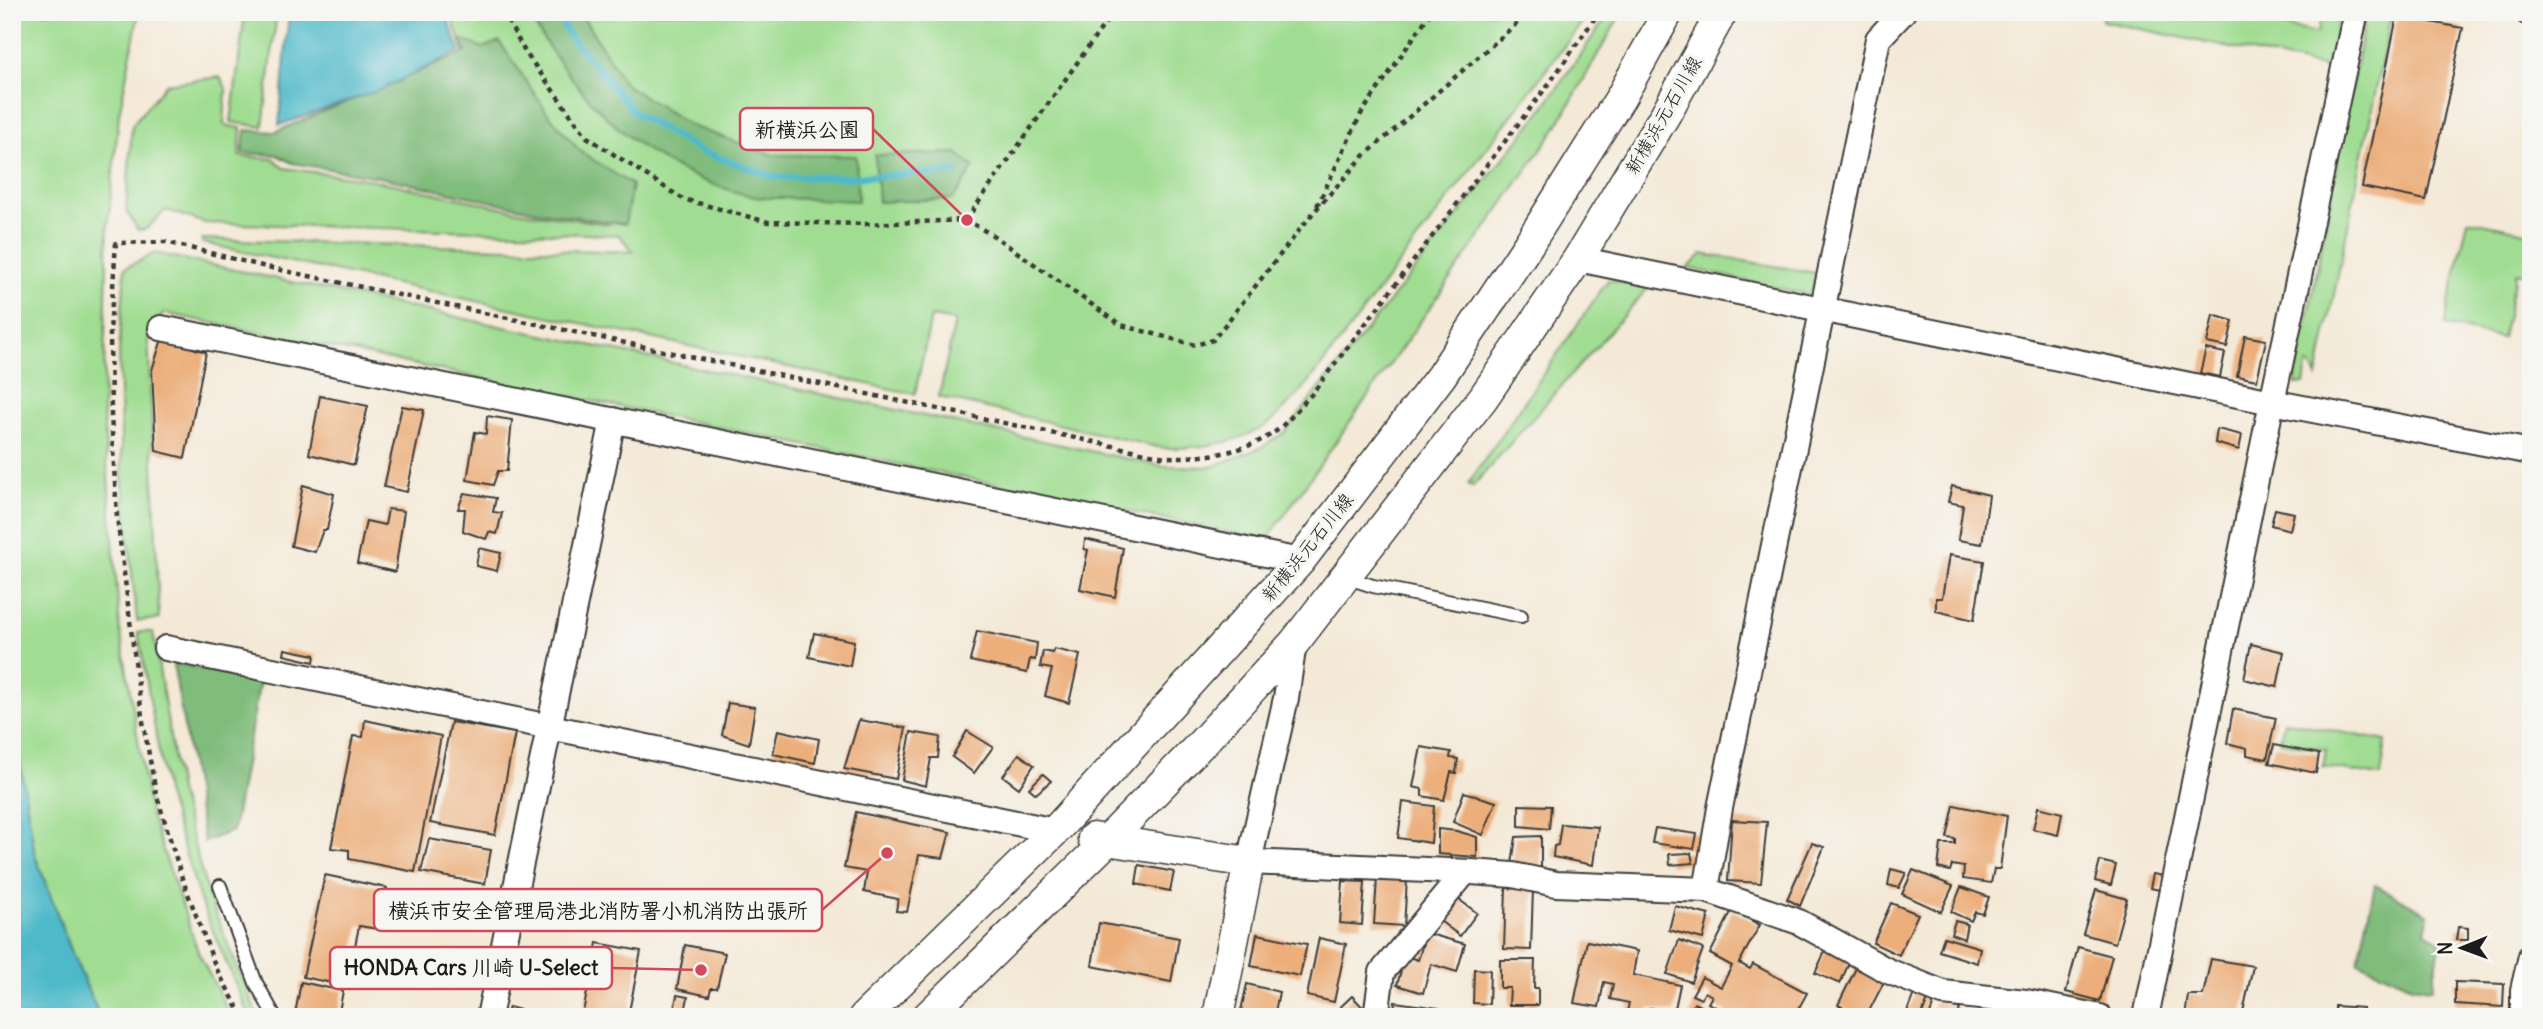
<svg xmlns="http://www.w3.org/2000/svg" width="2543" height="1029" font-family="Delius,'Klee One',sans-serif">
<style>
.green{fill:#a0dd92;stroke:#5e7c57;stroke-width:2}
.forest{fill:#80bc7c;stroke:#4e6c4c;stroke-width:2}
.water{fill:#4db9c9;stroke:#346a72;stroke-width:2}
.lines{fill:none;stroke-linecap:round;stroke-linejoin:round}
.stream{stroke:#4db9c9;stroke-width:7}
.building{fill:#ecaf7b}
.service-casing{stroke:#3c3b38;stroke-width:16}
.minor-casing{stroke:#3c3b38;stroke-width:28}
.tertiary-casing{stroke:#3c3b38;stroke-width:33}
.path{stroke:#3c3b38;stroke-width:4.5;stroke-dasharray:5 5;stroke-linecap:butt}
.service{stroke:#fff;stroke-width:12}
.minor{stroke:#fff;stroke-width:24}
.tertiary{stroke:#fff;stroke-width:30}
.labels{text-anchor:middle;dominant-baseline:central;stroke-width:7;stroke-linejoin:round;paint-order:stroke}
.street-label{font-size:19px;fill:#1c1c1c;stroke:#f6f6f2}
.leader{fill:none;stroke:#d1495b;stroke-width:2.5}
.callout-dot{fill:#d1495b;stroke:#f6f6f2;stroke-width:2.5}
.callout{fill:#f6f6f2;stroke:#d1495b;stroke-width:2.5}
.callout-label{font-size:21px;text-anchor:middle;font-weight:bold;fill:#1c1c1c}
</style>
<rect width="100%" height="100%" fill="#f6f6f2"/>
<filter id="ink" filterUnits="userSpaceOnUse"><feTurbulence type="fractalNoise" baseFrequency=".0143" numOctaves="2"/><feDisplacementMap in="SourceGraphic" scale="14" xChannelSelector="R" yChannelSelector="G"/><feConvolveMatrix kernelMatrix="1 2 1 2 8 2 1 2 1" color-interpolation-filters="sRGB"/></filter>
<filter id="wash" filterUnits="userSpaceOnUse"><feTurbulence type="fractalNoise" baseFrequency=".00686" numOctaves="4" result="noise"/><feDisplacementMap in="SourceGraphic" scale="28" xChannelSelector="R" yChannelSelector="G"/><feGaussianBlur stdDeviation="1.57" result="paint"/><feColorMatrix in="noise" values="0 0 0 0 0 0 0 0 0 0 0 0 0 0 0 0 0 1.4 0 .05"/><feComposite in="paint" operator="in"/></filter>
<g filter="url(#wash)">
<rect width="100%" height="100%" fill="#f4e9d7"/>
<g class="green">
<path d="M12,12H139L119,114L108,224L103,414L120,629L150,813L199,954L231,1017H100L74,958L35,855L18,750L12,700Z"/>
<path d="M245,12H277L263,127L231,122Z"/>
<path d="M450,12H1590L1309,382C1296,395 1278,419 1262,428C1231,445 1196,449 1162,448L939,397L955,321L931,317L915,394L202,243V239L634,252L619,235L205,223L166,210L145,230H138L126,211L132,125L166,84L220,77L226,88L224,125L241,128L239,156L274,159L284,168L373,180L523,212L609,224L473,80Z"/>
<path d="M1610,12H1622L1556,128L1267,540L164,313L148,332L159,619L137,621L122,475L119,352L125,268L155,253L1161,466L1211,467L1262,447L1284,433L1539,114Z"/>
<path d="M2103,12H2216L2317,33L2323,12H2340L2328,68L2102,21Z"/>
<path d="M2366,12H2392L2317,377L2312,366L2307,365L2304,384L2295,385Z"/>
<path d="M2468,220L2531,233V275L2516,272L2502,338L2444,325Z"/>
<path d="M1702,254L1816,273L1810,295L1688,268Z"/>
<path d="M1608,280L1649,287L1472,487L1468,484Z"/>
<path d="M138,632H153L179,791L209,898L258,1017H251L246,1009L201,903L166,792Z"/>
<path d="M2284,721L2386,741L2381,776L2323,767L2326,750L2280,742Z"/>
</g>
<g class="forest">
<path d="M527,12H580L625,84L691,126L773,155L856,156L858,201C833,200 808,199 783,198C773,198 761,199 751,196C646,171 579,103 527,12Z"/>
<path d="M462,40L483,48L499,41L549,115L580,151L632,185L625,224L541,212L379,177L292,163L277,155L242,153L245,130L275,132L466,52Z"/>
<path d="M957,153L974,167L953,199L878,202L875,155Z"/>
<path d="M173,663L260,680L233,831L204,842Z"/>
<path d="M2375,885L2429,914L2425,932L2441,941L2432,989L2412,986L2358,962Z"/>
</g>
<g class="water">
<path d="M289,12H445L460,51L383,89L279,125Z"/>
<path d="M12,700L18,750L35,855L74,958L100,1017H12Z"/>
</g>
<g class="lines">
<path class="stream" d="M556,12L568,34L635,113L700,151L775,177H857L957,172"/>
</g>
<g id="blocks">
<g class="building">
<path d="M2397,16L2463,28L2426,200L2362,187Z"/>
<path d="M2213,315L2233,321L2227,347L2207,343Z"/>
<path d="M2245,336L2266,340L2257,380L2237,376Z"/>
<path d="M162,339L206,352L185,458L156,451L152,370Z"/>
<path d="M2206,349L2225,353L2220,377L2200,373Z"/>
<path d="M320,396L368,406L354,465L309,454Z"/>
<path d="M402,406L424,410L407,492L384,487Z"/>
<path d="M487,416L512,420L507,471H498L493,485L467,480L475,432L486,434Z"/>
<path d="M2217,429L2242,435L2239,450L2215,443Z"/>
<path d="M303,485L334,494L327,530H323L315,552L291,546Z"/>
<path d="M1952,486L1989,495L1982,544L1958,540L1963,505L1948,502Z"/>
<path d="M464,493L496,498L493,512L502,513L497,534L489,532L486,539L463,531L465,509H458Z"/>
<path d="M388,509L404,511L395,572L357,563L366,521L385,525Z"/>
<path d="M2275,509L2294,513L2290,530L2271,525Z"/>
<path d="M1085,539L1123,548L1115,597L1080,589L1088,550L1084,549Z"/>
<path d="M479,548L501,553L497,571L476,566Z"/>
<path d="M1949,555L1984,561L1974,620L1936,611V598H1942Z"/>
<path d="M977,631L1037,643L1035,660L1030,659L1027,673L970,661Z"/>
<path d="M814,633L854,641L850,666L809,657Z"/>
<path d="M2251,644L2284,652L2277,687L2244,679Z"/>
<path d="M285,649L315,655L314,662L284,655Z"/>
<path d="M1054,649L1080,655L1069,703L1045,696L1052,669L1040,667L1043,651L1052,653Z"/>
<path d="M728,703L755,707L749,744L722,735Z"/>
<path d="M2233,709L2276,718L2267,759L2247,755V748L2227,743Z"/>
<path d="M365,720L441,736L415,872L349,859V850L331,848L353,736L363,737Z"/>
<path d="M859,720L906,728L896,779L844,769Z"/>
<path d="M451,722L515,733L495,835L430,823Z"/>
<path d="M778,730L819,739L815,763L773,754Z"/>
<path d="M967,731L993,747L974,773L952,757Z"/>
<path d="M911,732L940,737L938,758H931L926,786L902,780Z"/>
<path d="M2274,745L2319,754L2316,773L2269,763Z"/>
<path d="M1421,747L1451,752L1450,758L1458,759L1456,773L1451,772L1444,800L1422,796V789L1413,787Z"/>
<path d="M1019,754L1034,765L1019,788L1003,776Z"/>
<path d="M1043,774L1051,781L1036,794L1029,788Z"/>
<path d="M1464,792L1496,802L1483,835L1453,822Z"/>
<path d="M1403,802L1434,806L1431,843L1398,838Z"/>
<path d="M1519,805L1551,806L1549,829L1519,826Z"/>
<path d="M1954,805L2007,816L2000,869H1994L1991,883L1963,879L1964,867L1952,865L1950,871L1938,868L1941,844H1955V839L1947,838Z"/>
<path d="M2038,807L2062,813L2058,835L2033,829Z"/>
<path d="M856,812L950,832L943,858L919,855L907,912L896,911L898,899L864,892L867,872L844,868Z"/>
<path d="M1732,820L1767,822L1761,883L1728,881Z"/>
<path d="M1561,824L1598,827L1593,865L1553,857L1554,846L1558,845Z"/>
<path d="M1655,828L1697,834L1694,849L1652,843Z"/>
<path d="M1438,829L1457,831L1477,837V857L1438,854Z"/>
<path d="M1541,836V868L1512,864L1516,837Z"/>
<path d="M429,839L491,850L485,884L421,872Z"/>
<path d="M1812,843L1824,847L1800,906L1787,899Z"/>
<path d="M1691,853L1693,863L1670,865L1669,854Z"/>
<path d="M2100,861L2116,865L2111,885L2095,881Z"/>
<path d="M1139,865L1174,872L1170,891L1136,884Z"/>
<path d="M1891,869L1906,873L1899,888L1888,885Z"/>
<path d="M1913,870L1953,886L1941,912L1902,894Z"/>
<path d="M2153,874L2163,876L2160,890L2150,888Z"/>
<path d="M325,875L387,888L378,929L359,926L347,986L303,977Z"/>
<path d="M1377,878L1407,880L1404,926L1374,924Z"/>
<path d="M1343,881L1365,882L1362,925L1340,923Z"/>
<path d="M1961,887L1989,897L1983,914L1975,912L1971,921L1951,912Z"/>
<path d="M1506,888L1533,889L1531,950L1504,949Z"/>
<path d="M2096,890L2127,899L2115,943L2083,934Z"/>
<path d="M1457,898L1477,913L1460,936L1440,921Z"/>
<path d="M1891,903L1918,914L1899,955L1873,943Z"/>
<path d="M1675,906L1709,915L1703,939L1669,930Z"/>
<path d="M1732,910L1760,925L1739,963L1750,969L1753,964L1807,993L1794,1017H1734L1708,1003L1712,996L1705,992L1701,999L1692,995L1702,977L1721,987L1732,966L1710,954Z"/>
<path d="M1955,921L1967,924L1964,939L1951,934Z"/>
<path d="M1099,923L1179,938L1171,982L1092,966Z"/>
<path d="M2458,927L2468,928V940H2456Z"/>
<path d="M1426,933L1465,944L1457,972L1431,964L1423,993L1397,985L1405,956L1418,960Z"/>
<path d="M1257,934L1307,944L1300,976L1251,966Z"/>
<path d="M1944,937L1980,948L1977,963L1939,951Z"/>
<path d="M1319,938L1346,944L1334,1002L1307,996Z"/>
<path d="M1679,940L1703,949L1691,982L1667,974Z"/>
<path d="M1587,941L1637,951L1633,975L1680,985L1674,1013L1650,1008L1648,1016L1627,1012L1629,1003L1610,999L1613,984L1604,982L1599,1007L1574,1003Z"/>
<path d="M597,943L641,951L628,1017H582Z"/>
<path d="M685,945L725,953L717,988H711L709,996L677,989Z"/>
<path d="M1827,947L1851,958L1840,984L1815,973Z"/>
<path d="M2078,947L2112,956L2100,1001L2066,992Z"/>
<path d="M2211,959L2253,966L2242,1017H2185L2188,995H2203Z"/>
<path d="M1500,960H1535L1534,988H1538V1005H1509L1510,988H1500Z"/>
<path d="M1857,966L1885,980L1866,1017H1861L1838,1005Z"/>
<path d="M1474,969L1490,970L1489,1004L1473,1003Z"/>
<path d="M301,982L343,991L338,1017H310L295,1014Z"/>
<path d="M2455,982L2504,984L2503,1007L2455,1004Z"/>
<path d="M1247,984L1279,992L1274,1017L1240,1015Z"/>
<path d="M1915,991L1929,997L1921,1017H1905Z"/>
<path d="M677,995L688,997L684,1017H673Z"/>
<path d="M1352,996L1372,1017H1330Z"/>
<path d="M1935,1000L1960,1009L1957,1017H1929Z"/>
<path d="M1395,1002L1439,1008L1438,1017H1393Z"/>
<path d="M1694,1003L1706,1008L1702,1017H1689Z"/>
<path d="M2335,1006L2363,1008V1017H2335Z"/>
<path d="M509,1007L524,1011L523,1017H506Z"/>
<path d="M2490,1012V1017H2459V1014Z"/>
</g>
</g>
</g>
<g filter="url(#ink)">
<use href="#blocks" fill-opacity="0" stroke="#3c3b38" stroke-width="2"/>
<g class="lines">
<defs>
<g id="service">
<path d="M1345,577L1373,586L1521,616"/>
<path d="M220,886L256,983L275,1017"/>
</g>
<g id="minor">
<path d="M2527,12L2531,13"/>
<path d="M1578,259L2272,402L2531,452"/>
<path d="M161,328L1300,561"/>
<path d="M1294,643L1286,698L1249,862L1471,872L1513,875L1556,884L1706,890L1799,922L1888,971L1943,993L2026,1002L2100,1017"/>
<path d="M166,648L1055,831"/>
<path d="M1706,890L1720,808L1878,39L1903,12"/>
<path d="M489,1017L613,420"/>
<path d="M1376,1017L1382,972L1465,872"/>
<path d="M2146,1017L2272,402L2356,12"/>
<path d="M2523,1017V990L2531,956"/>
</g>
<g id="tertiary">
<path d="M1093,838L1249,862L1218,1017"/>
<path d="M864,1017L1055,831L1300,561L1441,376L1528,245L1621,97L1668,12"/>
<path d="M927,1017L1107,841L1203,742L1294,643L1483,398L1578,259L1665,115L1722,12"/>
</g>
</defs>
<use href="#service" class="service-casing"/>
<use href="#minor" class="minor-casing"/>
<use href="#tertiary" class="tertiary-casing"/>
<g class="path">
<path d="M503,12L525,52L587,137L683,199L768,222L868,224L966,220L994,236L1121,325L1195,345L1213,340L1313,213L1363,157L1530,12"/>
<path d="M1317,206L1361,114L1431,12"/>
<path d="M966,220L1113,12"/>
<path d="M243,1017L216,968L182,878L156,793L142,716L117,517L111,415L110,332L116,243L166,242L262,266L1165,457C1201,458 1241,454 1272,434C1286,425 1299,407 1311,395L1551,81L1599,12"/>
</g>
<use href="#service" class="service"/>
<use href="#minor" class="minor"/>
<use href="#tertiary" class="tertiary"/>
</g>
</g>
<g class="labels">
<g class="street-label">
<text transform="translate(1663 115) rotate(-60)">新横浜元石川線</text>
<text transform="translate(1307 547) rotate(-51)">新横浜元石川線</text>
</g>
</g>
<path class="leader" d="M967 220L873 129M887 853L822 910M701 970L612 968"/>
<g class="callout-dot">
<circle cx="967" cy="220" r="7"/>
<circle cx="887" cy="853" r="7"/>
<circle cx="701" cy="970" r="7"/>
</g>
<g class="callout">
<rect x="740" y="108" width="133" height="42" rx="7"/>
<rect x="374" y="889" width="448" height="42" rx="7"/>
<rect x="330" y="947" width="282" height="42" rx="7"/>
</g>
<g class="callout-label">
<text x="807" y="137">新横浜公園</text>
<text x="598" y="918">横浜市安全管理局港北消防署小机消防出張所</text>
<text x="471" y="975">HONDA Cars 川崎 U-Select</text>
</g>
<rect width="2543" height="1029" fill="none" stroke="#f6f6f2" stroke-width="42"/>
<g transform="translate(2462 948) rotate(269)" stroke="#f6f6f2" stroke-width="5" paint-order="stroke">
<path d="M0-5L12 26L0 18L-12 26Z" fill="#1c1c1c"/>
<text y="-10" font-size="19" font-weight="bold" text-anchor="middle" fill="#1c1c1c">N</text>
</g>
</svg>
